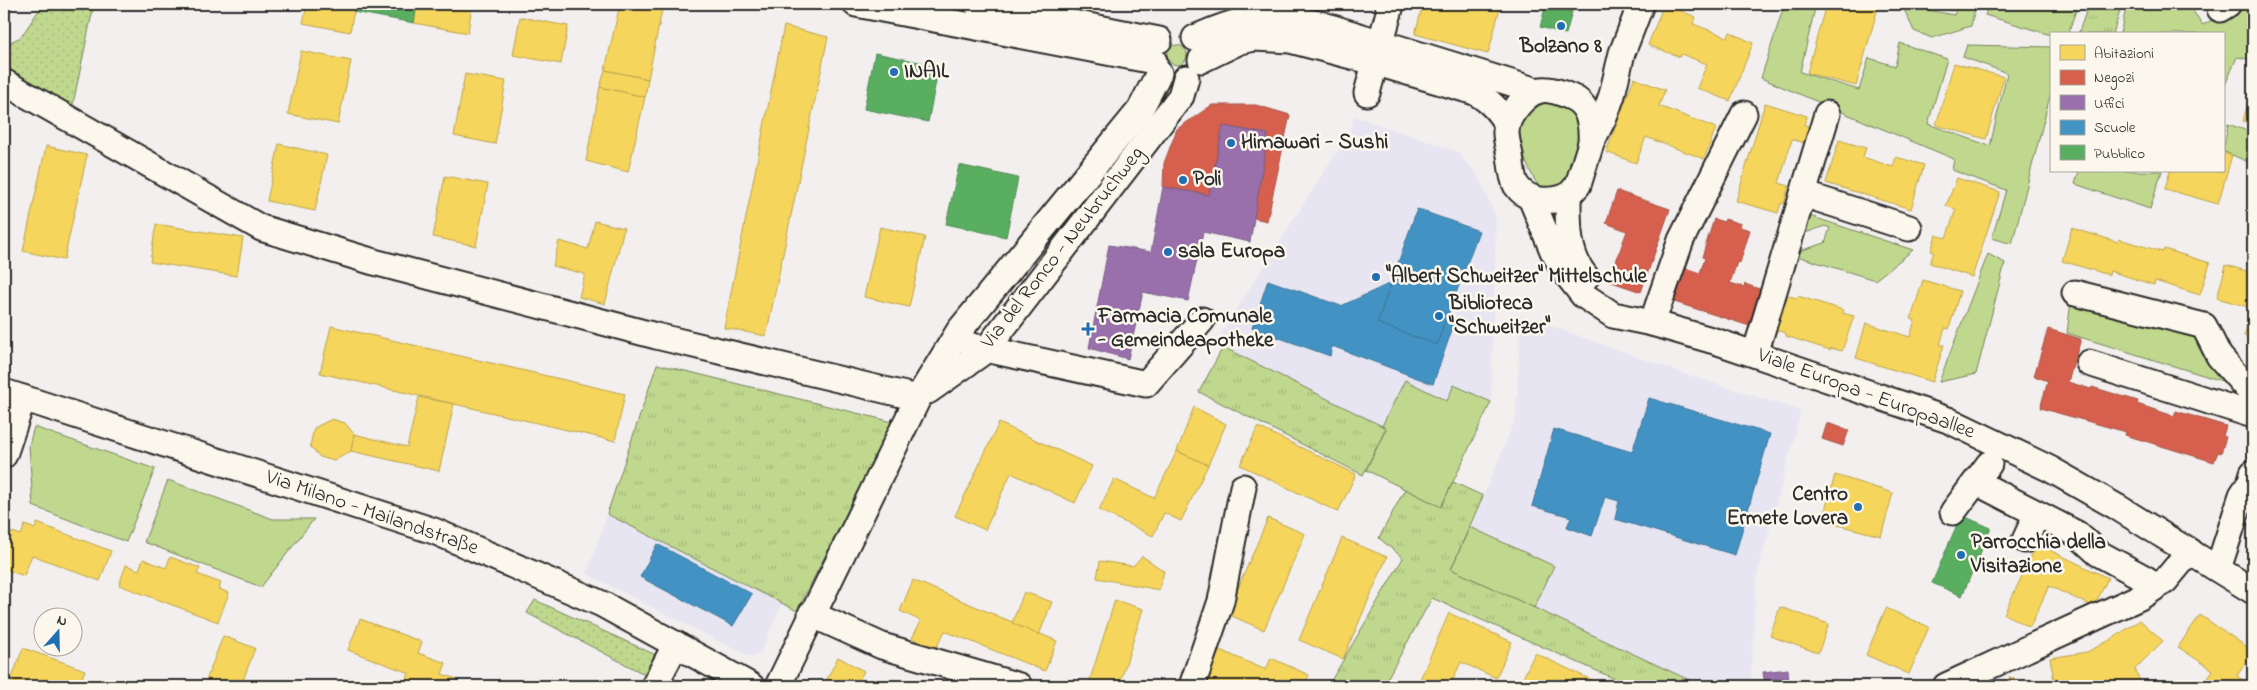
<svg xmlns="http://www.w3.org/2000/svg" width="2257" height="690" font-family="'Indie Flower',sans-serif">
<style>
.built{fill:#e7e5f1}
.grass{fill:#c0d88e;stroke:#76825c}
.park{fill:url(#park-tufts);stroke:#76825c}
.garden{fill:url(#garden-dots);stroke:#76825c}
.homes{fill:#f6d55c;stroke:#b9a24d}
.shops{fill:#d6604d;stroke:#a35043}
.offices{fill:#9970ab;stroke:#785b85}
.schools{fill:#4393c3;stroke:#3c7495}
.public{fill:#5aae61;stroke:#4c8751}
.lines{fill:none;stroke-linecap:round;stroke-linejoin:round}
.minor-casing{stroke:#2b2b2b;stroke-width:29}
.minor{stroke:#fbf7ec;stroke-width:25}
.poi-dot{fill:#1f6fb2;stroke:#fbf7ec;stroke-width:2}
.labels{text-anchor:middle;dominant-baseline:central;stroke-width:5;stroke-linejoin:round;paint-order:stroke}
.poi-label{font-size:21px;font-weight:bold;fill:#2b2b2b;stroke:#fbf7ec;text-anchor:start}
.street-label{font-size:21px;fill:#2b2b2b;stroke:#fbf7ec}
</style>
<defs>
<pattern id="park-tufts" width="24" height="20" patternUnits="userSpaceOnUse" patternTransform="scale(1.25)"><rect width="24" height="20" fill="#c0d88e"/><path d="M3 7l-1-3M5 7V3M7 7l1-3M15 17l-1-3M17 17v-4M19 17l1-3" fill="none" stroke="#a5ba7b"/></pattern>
<pattern id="garden-dots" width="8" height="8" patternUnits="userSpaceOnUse" patternTransform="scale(1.25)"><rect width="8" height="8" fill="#c0d88e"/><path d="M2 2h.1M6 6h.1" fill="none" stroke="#a5ba7b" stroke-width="1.8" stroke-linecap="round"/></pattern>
</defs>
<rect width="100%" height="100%" fill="#f2efee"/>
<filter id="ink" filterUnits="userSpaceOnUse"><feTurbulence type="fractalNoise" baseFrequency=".02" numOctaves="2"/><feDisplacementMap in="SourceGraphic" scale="10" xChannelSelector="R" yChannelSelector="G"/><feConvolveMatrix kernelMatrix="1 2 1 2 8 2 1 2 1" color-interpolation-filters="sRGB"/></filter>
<g filter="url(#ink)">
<g class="built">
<path d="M1354,116L1456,151L1478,175L1496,218L1491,402L1461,465L1215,343L1350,131Z"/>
<path d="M1521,315L1685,374L1801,411L1756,580L1751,678L1748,686H1702L1534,608L1554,566L1471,527L1516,417Z"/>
<path d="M607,514L782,603L761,652L754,656L746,655L587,574Z"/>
</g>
<g class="grass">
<path d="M1787,4H1816L1800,72L1859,90L1869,58L1895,66L1900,43L1947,59L1928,124L1990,146L2007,73L1963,57L1967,45L2051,47V92L2012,244L1992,238L2006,190L1952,170L1954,159L1761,78L1782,12Z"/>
<path d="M1958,4H1976L1971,26L1932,38L1914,31L1902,5L1954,15Z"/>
<path d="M1989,4H2078L2068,34L2051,35L1985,15Z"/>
<path d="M2127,4H2188L2203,25L2240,4H2253V60L2237,57L2223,90V34H2120Z"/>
<circle cx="1177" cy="55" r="10"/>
<path d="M1542,101L1556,102L1573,108L1585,137L1564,190L1540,189C1528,169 1510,135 1526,114C1530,109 1537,105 1542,101Z"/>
<path d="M2228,124L2253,133V164L2223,151Z"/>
<path d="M2079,171H2162L2150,209L2075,184Z"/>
<path d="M1807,215L1913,250L1875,280L1790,254L1825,243L1830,228L1825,226L1805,233L1801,232Z"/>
<path d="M1988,254L2005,263L1976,374L1939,382Z"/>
<path d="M2071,301L2201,334L2235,385L2067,333Z"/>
<path d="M1405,380L1447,401L1454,385L1491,402L1441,507L1366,470L1386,429L1382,426Z"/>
<path d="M34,427L155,469L126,542L33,506L29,445Z"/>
<path d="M168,480L273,519H314L261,587L144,542Z"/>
<path d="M1470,527L1554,566L1534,608L1451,569Z"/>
</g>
<g class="park">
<path d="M2089,4H2122L2113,34H2078Z"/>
<path d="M1223,347L1386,428L1363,475L1199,392Z"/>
<path d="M657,364L893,422L797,611L607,514Z"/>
<path d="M1453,482L1483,496L1451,569L1702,686H1631L1432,598L1383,686H1328L1403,558L1379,538L1405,489L1441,507Z"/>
</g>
<g class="garden">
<path d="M43,4H94L72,109L19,79L20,76L5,68L7,63L4,60V45L21,37Z"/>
<path d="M535,600L656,655L646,675L527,613Z"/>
</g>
<g class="homes">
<path d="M307,4H355L350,32L303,23Z"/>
<path d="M417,4H472L468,33L414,23Z"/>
<path d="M620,4L663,5L648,79L605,70Z"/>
<path d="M1423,4H1487L1500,8L1488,54L1415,34Z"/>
<path d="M1546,4H1575L1572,12Z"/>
<path d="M1664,4L1696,17L1693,24L1728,37L1730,32L1753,43L1730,101L1697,88L1707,64L1681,54L1680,57L1648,45Z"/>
<path d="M1826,4H1879L1856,86L1807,73Z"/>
<path d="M1924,4H1954L1953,11Z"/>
<path d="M520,17L568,26L561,64L513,55Z"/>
<path d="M784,26L828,37L766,336L724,328Z"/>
<path d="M301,51L351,61L338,124L288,114Z"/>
<path d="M1954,63L2004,77L1986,139L1936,125Z"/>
<path d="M605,70L648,79L645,97L600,87Z"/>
<path d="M465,74L506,81L495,144L454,136Z"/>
<path d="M1634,78L1665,90L1659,106L1716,128L1704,159L1646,137L1636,163L1606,152Z"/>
<path d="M2253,84V124L2243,121Z"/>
<path d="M600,87L645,97L628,172L586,161Z"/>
<path d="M1765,103L1807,116L1804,125L1809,126L1804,143L1792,139L1779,183L1789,186L1784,204L1781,203L1778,213L1736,201Z"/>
<path d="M1839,140L1866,148L1863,157L1893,167L1896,157L1924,165L1911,209L1826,183Z"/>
<path d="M279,144L327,155L315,211L267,201Z"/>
<path d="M46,146L87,155L64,260L23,251Z"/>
<path d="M2223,153L2232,155L2218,204L2165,189L2170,171H2223Z"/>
<path d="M445,176L488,184L476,246L433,237Z"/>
<path d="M1957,178L2000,192L1972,277L1930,263L1934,252L1931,251L1936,235L1946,238L1956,209L1946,206Z"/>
<path d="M595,221L624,228L605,304L579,297L585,274L553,266L559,241L588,249Z"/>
<path d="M156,224L243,238L237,276L150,262Z"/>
<path d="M880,227L925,237L909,307L864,297Z"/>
<path d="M2072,228L2118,242L2119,239L2163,252L2164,249L2210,263L2200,295L2155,281L2154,285L2110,271L2109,275L2062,261Z"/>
<path d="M2226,265L2253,273V339L2244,336L2252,308L2217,298Z"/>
<path d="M1923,280L1960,291L1949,329L1945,328L1940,345H1944L1932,382L1856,358L1866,323L1910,337L1915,320L1911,319Z"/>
<path d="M1786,295L1797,298L1798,296L1843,310L1842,313L1854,316L1842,351L1831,348L1830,350L1786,336V333L1775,330Z"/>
<path d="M331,326L625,394L615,441L320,373Z"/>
<path d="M419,397L454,404L439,471L351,451L354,434L407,447Z"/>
<path d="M1194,407L1226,424L1208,465L1177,451Z"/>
<path d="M332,419L345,423L354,434L351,451L334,461L320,457L310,446L314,428Z"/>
<path d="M999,423L1092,466L1075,503L1011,473L985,530L955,516Z"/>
<path d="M1258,427L1356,474L1338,512L1240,465Z"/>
<path d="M1177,451L1208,465L1181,521L1164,513L1153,536L1099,510L1114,479L1154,498Z"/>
<path d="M1835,475L1893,493L1881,536L1822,521Z"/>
<path d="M1268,518L1305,534L1264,630L1227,614Z"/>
<path d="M37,523L111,551L100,581L32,555L24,576L4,569V542L8,544L12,532L21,535L25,525L35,529Z"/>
<path d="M1342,538L1387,557L1343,659L1299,640Z"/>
<path d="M2037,544L2108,578L2094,607L2049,586L2030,627L2004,614Z"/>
<path d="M1142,556L1164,571L1159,590L1097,578L1100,561L1133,566Z"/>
<path d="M170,557L200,568L197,574L221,583L219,589L229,593L218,622L119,585L126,565L139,570L143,559L166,568Z"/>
<path d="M913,580L1057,641L1045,671L945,631L935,650L912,638L921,621L900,611Z"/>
<path d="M1024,592L1052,602L1039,635L1012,623Z"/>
<path d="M1115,600L1143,609L1119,686H1088Z"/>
<path d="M1780,607L1829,624L1818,653L1770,636Z"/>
<path d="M1886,608L1929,627L1909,674L1866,655Z"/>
<path d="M1449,613L1512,642L1496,678L1461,662L1450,686H1423L1418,684Z"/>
<path d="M2200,615L2253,651L2237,676L2247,683L2245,686H2202L2213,670L2178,647Z"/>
<path d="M360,619L422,642L418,653L446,663L442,674L457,679L454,686H404L409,673L348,650Z"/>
<path d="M2140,620L2163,641L2135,669L2142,686H2055L2050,658L2087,652L2112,639Z"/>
<path d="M223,636L255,648L241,686H204Z"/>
<path d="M23,648L85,670L79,686H19L10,683Z"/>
<path d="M1220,650L1266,670L1271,658L1309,675L1304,686H1204Z"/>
<path d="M1535,653L1604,686H1519Z"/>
<path d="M838,657L864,671L856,686H830L825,683Z"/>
<path d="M2010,677L2029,686H2004Z"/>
</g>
<g class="shops">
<path d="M1212,105H1256L1290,115L1267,221L1254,218L1268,134L1223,126L1209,195L1163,187L1164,163L1177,129Z"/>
<path d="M1617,191L1670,209L1641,292L1609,281L1627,231L1606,223Z"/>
<path d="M1714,219L1724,222L1725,219L1741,224L1740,227L1750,230L1740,263L1737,262L1730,283L1744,287L1745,284L1768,292L1756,328L1668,300L1679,266L1700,273L1705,258L1702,257Z"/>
<path d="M2048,329L2081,339L2068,382L2091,389L2092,387L2138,401L2137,404L2174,416L2176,411L2226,426L2223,436L2226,437L2221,453L2218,452L2214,462L2125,435L2126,432L2040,408L2048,381L2034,376Z"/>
<path d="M1827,423L1849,430L1843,446L1822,439Z"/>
</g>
<g class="offices">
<path d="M1223,126L1268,134L1250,242L1203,232L1188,301L1143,292L1128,359L1089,348L1109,245L1151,252L1163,187L1209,195Z"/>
<path d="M1788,669L1789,686L1803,684V686H1765L1763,672Z"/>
</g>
<g class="schools">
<path d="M1417,209L1479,231L1437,345L1377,323Z"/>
<path d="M1268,280L1341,306L1391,283L1377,323L1437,345L1445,321L1454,324L1433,384L1332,346L1330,356L1252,328Z"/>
<path d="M1649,398L1770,434L1735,555L1615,519L1619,501L1605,497L1592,536L1567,527L1571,517L1532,506L1554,429L1632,452Z"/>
<path d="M4,476L9,488L4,491Z"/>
<path d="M657,544L752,594L733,626L640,577Z"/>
</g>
<g class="public">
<path d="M355,4H417L414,23L354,12Z"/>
<path d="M1546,4L1572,12L1566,34L1540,27Z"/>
<path d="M875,53L939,66L928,122L864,109Z"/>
<path d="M959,165L1018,178L1006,237L946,224Z"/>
<path d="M1961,515L1991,528L1962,596L1932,583Z"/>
</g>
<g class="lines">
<defs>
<g id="minor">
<path d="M856,4L1154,61"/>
<path d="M977,4L1159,40"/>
<path d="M2220,9L2228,4"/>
<path d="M1195,38C1246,15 1265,14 1320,24L1537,91"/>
<path d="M1201,60L1240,41L1254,38L1290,40L1374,62L1475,92C1490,101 1499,110 1507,125"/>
<path d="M4,82L261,228L374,262L656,336L918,398"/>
<path d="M1367,93L1391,5L1388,4"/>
<path d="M1803,194L1909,228"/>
<path d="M1568,196C1550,203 1528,203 1516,185C1512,178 1511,163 1510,155C1508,146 1504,133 1507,124C1511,112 1525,95 1537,91C1547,87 1562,93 1571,97C1589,104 1592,126 1591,143"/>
<path d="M1568,196L1578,185L1591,143L1605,115L1612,95L1622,53L1641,4"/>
<path d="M1568,196C1568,225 1567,255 1586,277"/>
<path d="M1531,198L1553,251L1568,276L1583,295L1613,315L1652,323L1718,342L1948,420L2050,469L2117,507L2253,591"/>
<path d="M2075,293L2204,326L2219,356L2253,395"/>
<path d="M1652,323L1681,240L1744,114"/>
<path d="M972,346L1146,384L1202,320"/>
<path d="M1755,354L1827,114"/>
<path d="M2089,363L2253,415"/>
<path d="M928,391L986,350L1181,96L1186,78"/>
<path d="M4,392L434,531L602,604L751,686"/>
<path d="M4,455L23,398"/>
<path d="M1976,482L2077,534L2098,553L2146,579"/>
<path d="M1953,512L1989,464"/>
<path d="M2025,540L2037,514"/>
<path d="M2218,569L2242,495L2250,483L2253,473"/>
<path d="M811,614L882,646L1019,686"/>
<path d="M654,686L676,644"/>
<path d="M778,686L918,398L959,331L1140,110L1159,73"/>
<path d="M1192,686L1221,601L1243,487"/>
<path d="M1946,686L2140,597L2165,581L2190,551"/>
</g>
</defs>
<use href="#minor" class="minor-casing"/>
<use href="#minor" class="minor"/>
</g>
</g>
<g class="poi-dot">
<circle cx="1561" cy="26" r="5"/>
<circle cx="894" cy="72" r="5"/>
<circle cx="1231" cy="143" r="5"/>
<circle cx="1183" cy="180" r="5"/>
<circle cx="1168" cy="252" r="5"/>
<circle cx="1376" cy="277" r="5"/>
<circle cx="1439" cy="316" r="5"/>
<path d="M1085.5 321.5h5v5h5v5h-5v5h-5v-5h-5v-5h5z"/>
<circle cx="1858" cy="507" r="5"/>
<circle cx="1961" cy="555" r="5"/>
</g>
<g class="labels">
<g class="poi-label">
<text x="1561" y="47" text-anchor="middle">Bolzano 8</text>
<text x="904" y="72">INAIL</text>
<text x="1241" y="143">Himawari - Sushi</text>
<text x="1193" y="180">Poli</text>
<text x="1178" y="252">sala Europa</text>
<text x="1386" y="277">"Albert Schweitzer" Mittelschule</text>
<text x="1449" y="304">Biblioteca<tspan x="1449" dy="24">"Schweitzer"</tspan></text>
<text x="1098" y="317">Farmacia Comunale<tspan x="1098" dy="24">- Gemeindeapotheke</tspan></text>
<text x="1848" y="495" text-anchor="end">Centro<tspan x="1848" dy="24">Ermete Lovera</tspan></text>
<text x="1971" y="543">Parrocchia della<tspan x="1971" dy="24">Visitazione</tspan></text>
</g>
<g class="street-label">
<text transform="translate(1063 248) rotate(-52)">Via del Ronco - Neubruchweg</text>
<text transform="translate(1866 394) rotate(20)">Viale Europa - Europaallee</text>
<text transform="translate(372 513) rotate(19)">Via Milano - Mailandstraße</text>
</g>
</g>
<rect width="2257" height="690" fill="none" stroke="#fbf7ec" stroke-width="20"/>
<rect x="10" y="10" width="2237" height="670" fill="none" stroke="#2b2b2b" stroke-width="2" filter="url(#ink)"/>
<rect x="2050" y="32" width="175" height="140" fill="#fbf7ec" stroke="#a8a59f"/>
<rect x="2060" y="45" width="25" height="15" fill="#f6d55c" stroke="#a8a59f"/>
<text x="2094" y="58" font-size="15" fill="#2b2b2b">Abitazioni</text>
<rect x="2060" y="70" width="25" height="15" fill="#d6604d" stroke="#a8a59f"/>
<text x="2094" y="82" font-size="15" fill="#2b2b2b">Negozi</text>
<rect x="2060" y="95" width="25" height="15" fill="#9970ab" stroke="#a8a59f"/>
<text x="2094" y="108" font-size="15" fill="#2b2b2b">Uffici</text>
<rect x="2060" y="120" width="25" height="15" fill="#4393c3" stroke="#a8a59f"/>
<text x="2094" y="132" font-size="15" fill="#2b2b2b">Scuole</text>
<rect x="2060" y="145" width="25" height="15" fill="#5aae61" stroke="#a8a59f"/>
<text x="2094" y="158" font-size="15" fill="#2b2b2b">Pubblico</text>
<g transform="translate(58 632) rotate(20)"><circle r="24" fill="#fbf7ec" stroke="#a8a59f"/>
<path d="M0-4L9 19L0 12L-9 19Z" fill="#1f6fb2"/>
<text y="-8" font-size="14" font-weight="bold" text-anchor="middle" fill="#2b2b2b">N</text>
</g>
</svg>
